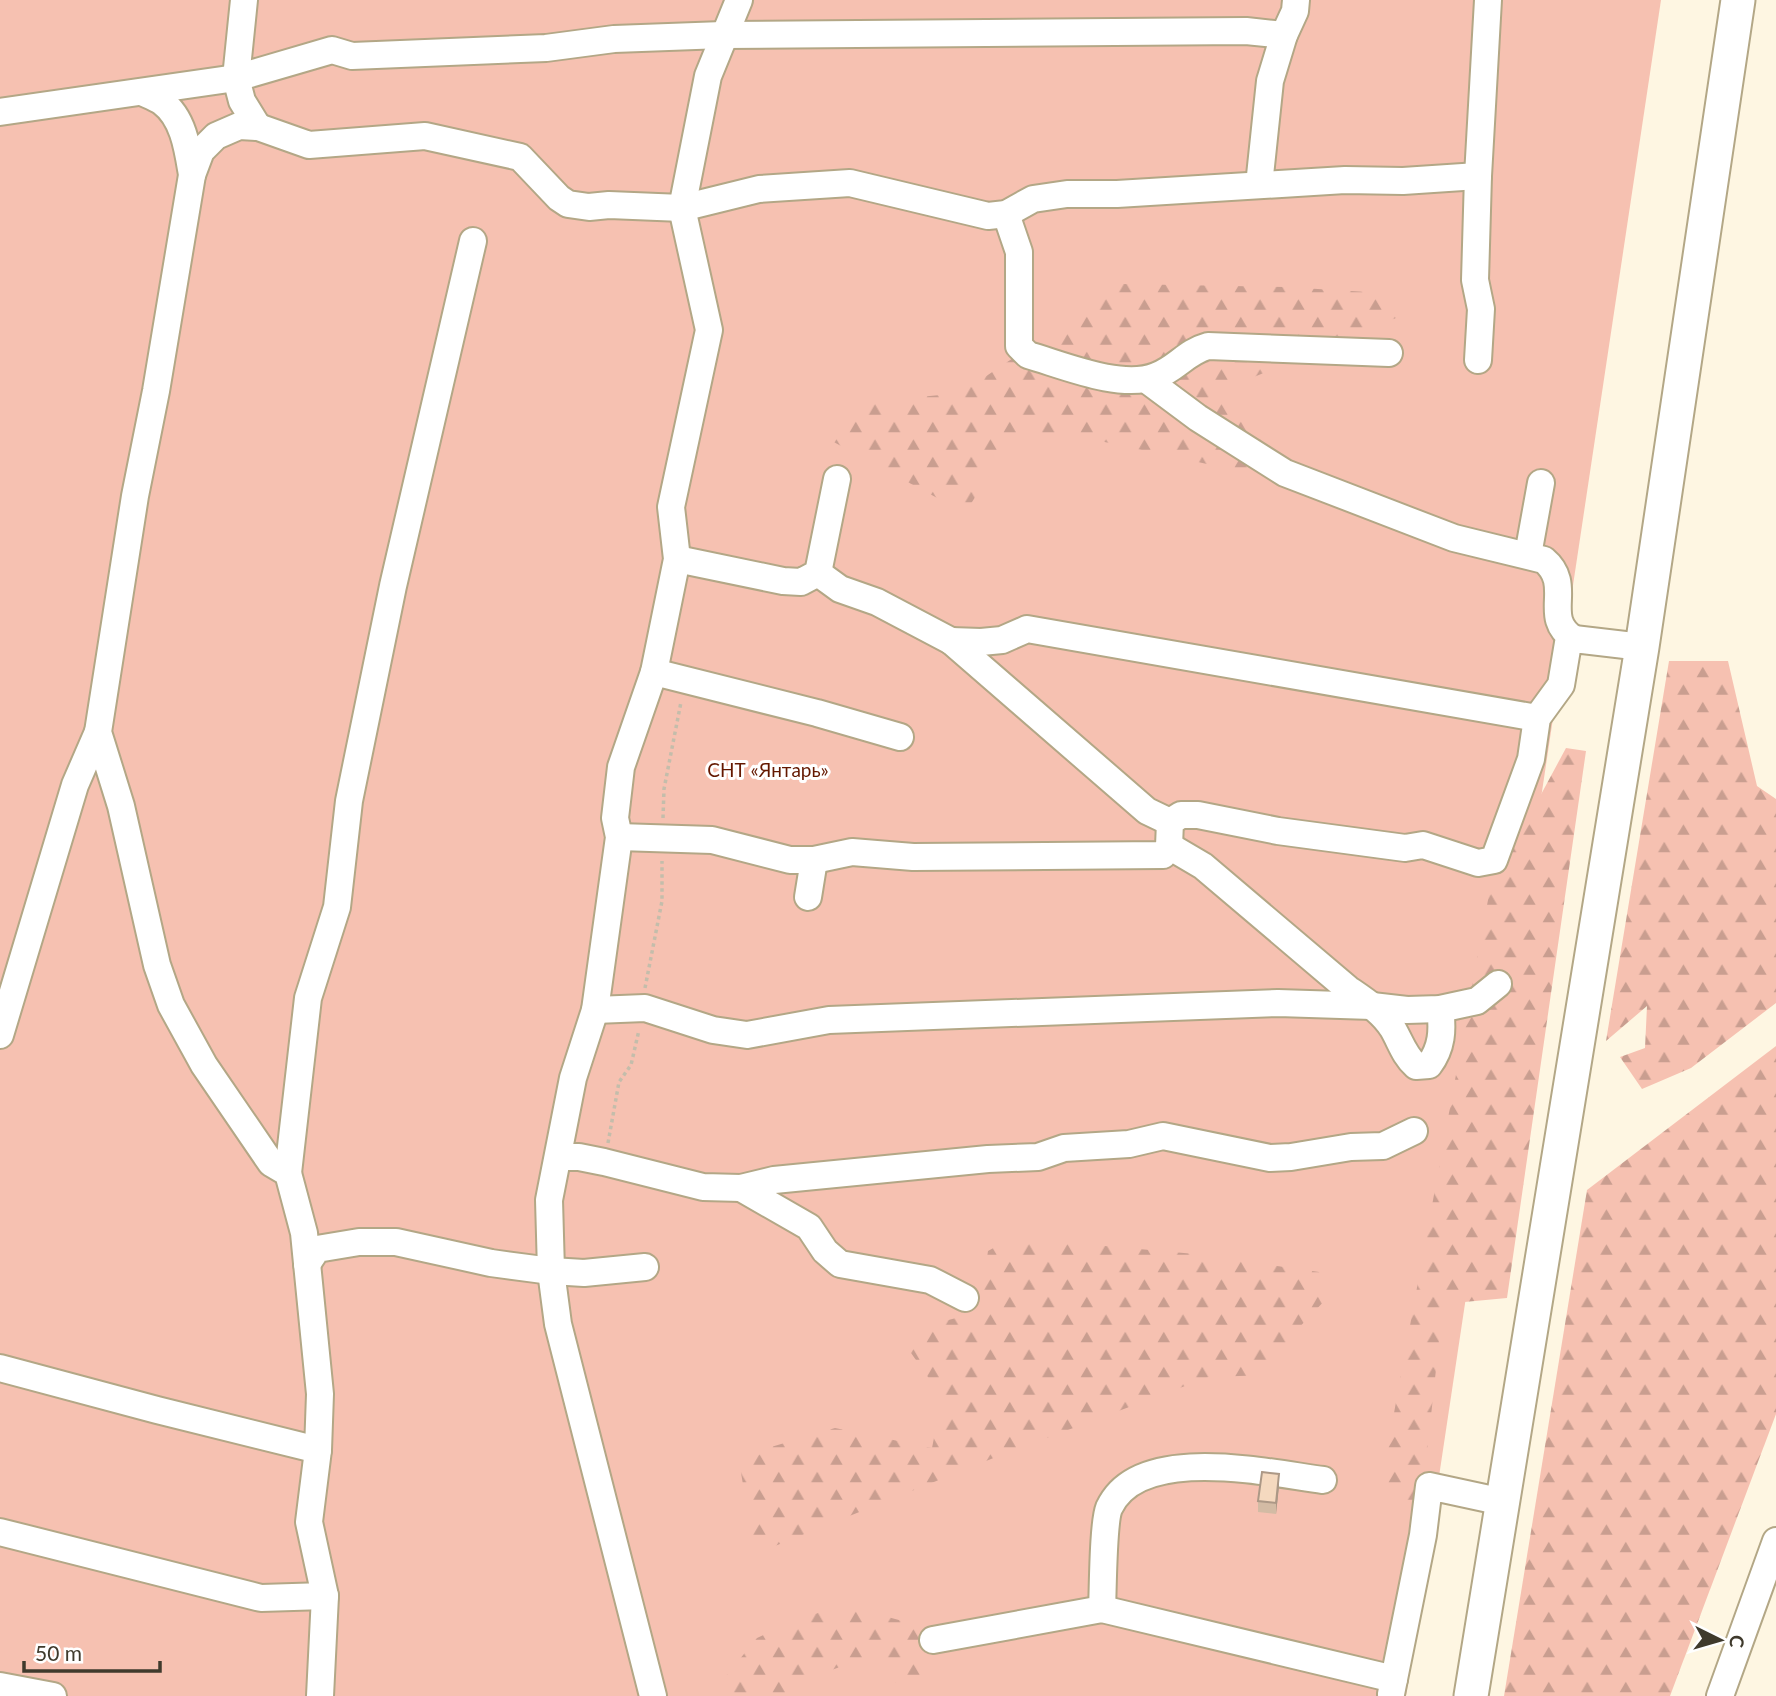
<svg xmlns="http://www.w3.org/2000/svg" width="1776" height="1696" font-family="Lato,sans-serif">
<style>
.green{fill:#f6c1b1}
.forest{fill:url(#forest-firs)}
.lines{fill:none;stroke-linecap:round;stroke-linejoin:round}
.minor-casing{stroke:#b3a786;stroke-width:30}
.major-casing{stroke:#b3a786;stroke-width:37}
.path{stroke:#c4bdab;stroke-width:3.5;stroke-dasharray:3.5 3.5;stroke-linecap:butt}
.minor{stroke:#fff;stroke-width:26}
.major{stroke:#fff;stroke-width:33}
.wall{fill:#d3bba4}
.shaded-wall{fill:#ac9886}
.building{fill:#f5d9bf;stroke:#ac9886;stroke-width:2}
.labels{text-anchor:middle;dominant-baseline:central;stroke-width:6;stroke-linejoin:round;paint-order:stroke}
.park-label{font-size:19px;fill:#641800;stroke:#fff}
</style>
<defs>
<pattern id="forest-firs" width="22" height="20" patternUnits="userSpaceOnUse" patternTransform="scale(1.75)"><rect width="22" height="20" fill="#f6c1b1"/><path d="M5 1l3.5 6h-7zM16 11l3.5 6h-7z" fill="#c99e90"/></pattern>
</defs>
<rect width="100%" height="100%" fill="#fef6e2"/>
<path class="green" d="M0,0H1661L1406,1696H0Z"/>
<g class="forest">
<path d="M1123,284L1285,287L1367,292L1408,313L1213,394L1265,442L1249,473L1100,441L1019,436L993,469L965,513L830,440L857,403L961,393Z"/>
<path d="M1669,661H1728L1757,786L1776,799V1003L1691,1068L1642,1089L1620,1057L1645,1048L1647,1006L1606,1041Z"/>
<path d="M1566,748L1586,751L1507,1298L1443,1304L1421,1509L1381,1484L1490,889Z"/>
<path d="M1776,1046V1414L1670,1696H1504L1587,1190Z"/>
<path d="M1006,1241L1105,1246L1195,1254L1319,1272L1328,1297L1293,1334L1269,1375L1209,1377L996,1457L755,1554L740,1467L771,1447L835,1428L932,1448L942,1397L904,1343L914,1329L979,1312L988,1251Z"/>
<path d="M843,1605L925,1627L921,1696H909L869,1656L805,1680L797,1696H717L721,1682L757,1638L793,1621Z"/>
</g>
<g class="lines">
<defs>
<g id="minor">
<path d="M244,0L236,78L242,101L258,127"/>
<path d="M142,92C148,95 156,98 162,102C184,118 188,151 192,175L156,391L135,496L98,732L121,806L157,965L171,1005L204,1065L271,1163L288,1173L304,1233L320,1394L318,1450L309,1522L325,1596L320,1696"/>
<path d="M0,112L236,78L332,50L352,56L546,48L614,39L723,35L1246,31L1284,35"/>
<path d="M192,175L201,151L216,136L239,126L258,127L309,145L425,136L520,157L559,198L568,204L589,207L609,205L682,208L759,189L850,183L988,216L1006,214L1033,199L1067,194H1117L1345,180L1403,181L1478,176"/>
<path d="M1259,185L1270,81L1284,35L1295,11L1296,0"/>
<path d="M1006,214L1019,252V346L1028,355C1063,365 1121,390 1156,376C1176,369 1186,352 1208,346L1389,353"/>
<path d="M1478,360L1481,309L1475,280L1478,176L1488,0"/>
<path d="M1147,380L1198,418L1285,473L1454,538L1544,560C1575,586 1540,617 1574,639"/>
<path d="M1528,555L1541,483"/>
<path d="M677,559L783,581L801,582L818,573L837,479"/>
<path d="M818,573L840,589L877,602L951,641L1147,811L1170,822"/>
<path d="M951,641L981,642L1002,640L1027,629L1537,718"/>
<path d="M654,672L817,713L900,737"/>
<path d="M619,837L712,840L790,860H814L852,852L913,857L1163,855L1169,846L1170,822L1181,815H1198L1278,831L1405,848L1423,845L1478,863L1494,860L1531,759L1537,718L1561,685L1568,643L1574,639L1642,647"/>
<path d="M1169,846L1203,866L1348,989C1364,1000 1383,1012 1393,1029C1401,1043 1404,1055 1416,1066L1429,1065C1442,1048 1443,1030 1440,1009"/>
<path d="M808,897L814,860"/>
<path d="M595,1010L645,1008L713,1030L747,1035L829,1020L1278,1003L1372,1006L1407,1010L1440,1009L1477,1001L1498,984"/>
<path d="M0,1035L75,785L98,732"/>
<path d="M560,1157H579L604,1162L703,1187L741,1188L774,1180L988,1159L1038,1157L1064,1148L1129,1144L1163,1136L1270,1158L1291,1157L1351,1147L1383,1146L1414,1131"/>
<path d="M288,1173L308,998L337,907L349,801L393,586L473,241"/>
<path d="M741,1188L809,1227L825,1251L840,1264L930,1280L965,1298"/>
<path d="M307,1264L317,1249L359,1242H396L491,1263L551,1271L584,1273L645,1267"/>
<path d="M0,1368L157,1410L318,1450"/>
<path d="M0,1532L261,1598L325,1596"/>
<path d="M1102,1609L1394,1679"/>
<path d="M933,1640L1102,1609C1103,1589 1103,1523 1109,1508C1139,1443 1268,1473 1323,1480"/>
<path d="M0,1686L53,1696"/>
<path d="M1391,1694L1423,1535L1429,1486L1503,1502"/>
<path d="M653,1696L558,1324L551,1271L549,1200L573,1078L595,1010L619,837L615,818L621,767L654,672L677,559L671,507L709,330L682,208L708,76L739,0"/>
<path d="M1720,1696L1776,1541"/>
</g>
<path id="major" d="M1471,1696L1642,647L1738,0"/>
</defs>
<use href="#minor" class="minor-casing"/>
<use href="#major" class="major-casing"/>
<g class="path">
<path d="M663,818L664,789L681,702"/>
<path d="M645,988L662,901V861"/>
<path d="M608,1143L619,1082L631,1065L639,1030"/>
</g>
<use href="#minor" class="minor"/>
<use href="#major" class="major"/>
</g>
<path class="wall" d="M1279,1486L1276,1514L1258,1512V1501Z"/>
<path class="shaded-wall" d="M1279,1474V1486L1276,1514V1503Z"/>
<path class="building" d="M1262,1472L1279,1474L1276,1503L1258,1501Z"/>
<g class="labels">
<g class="park-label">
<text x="768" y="769">СНТ «Янтарь»</text>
</g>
</g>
<g transform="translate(1720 1640) rotate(95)" stroke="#ffffff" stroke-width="5" paint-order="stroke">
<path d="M0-5L12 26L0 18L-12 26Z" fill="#3f3a2c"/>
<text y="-10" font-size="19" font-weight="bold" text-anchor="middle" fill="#3f3a2c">С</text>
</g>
<path d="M24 1661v10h136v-10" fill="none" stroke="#3f3a2c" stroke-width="3.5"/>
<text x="35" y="1661" font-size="21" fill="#3f3a2c" stroke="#ffffff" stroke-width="5" paint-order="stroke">50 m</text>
</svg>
